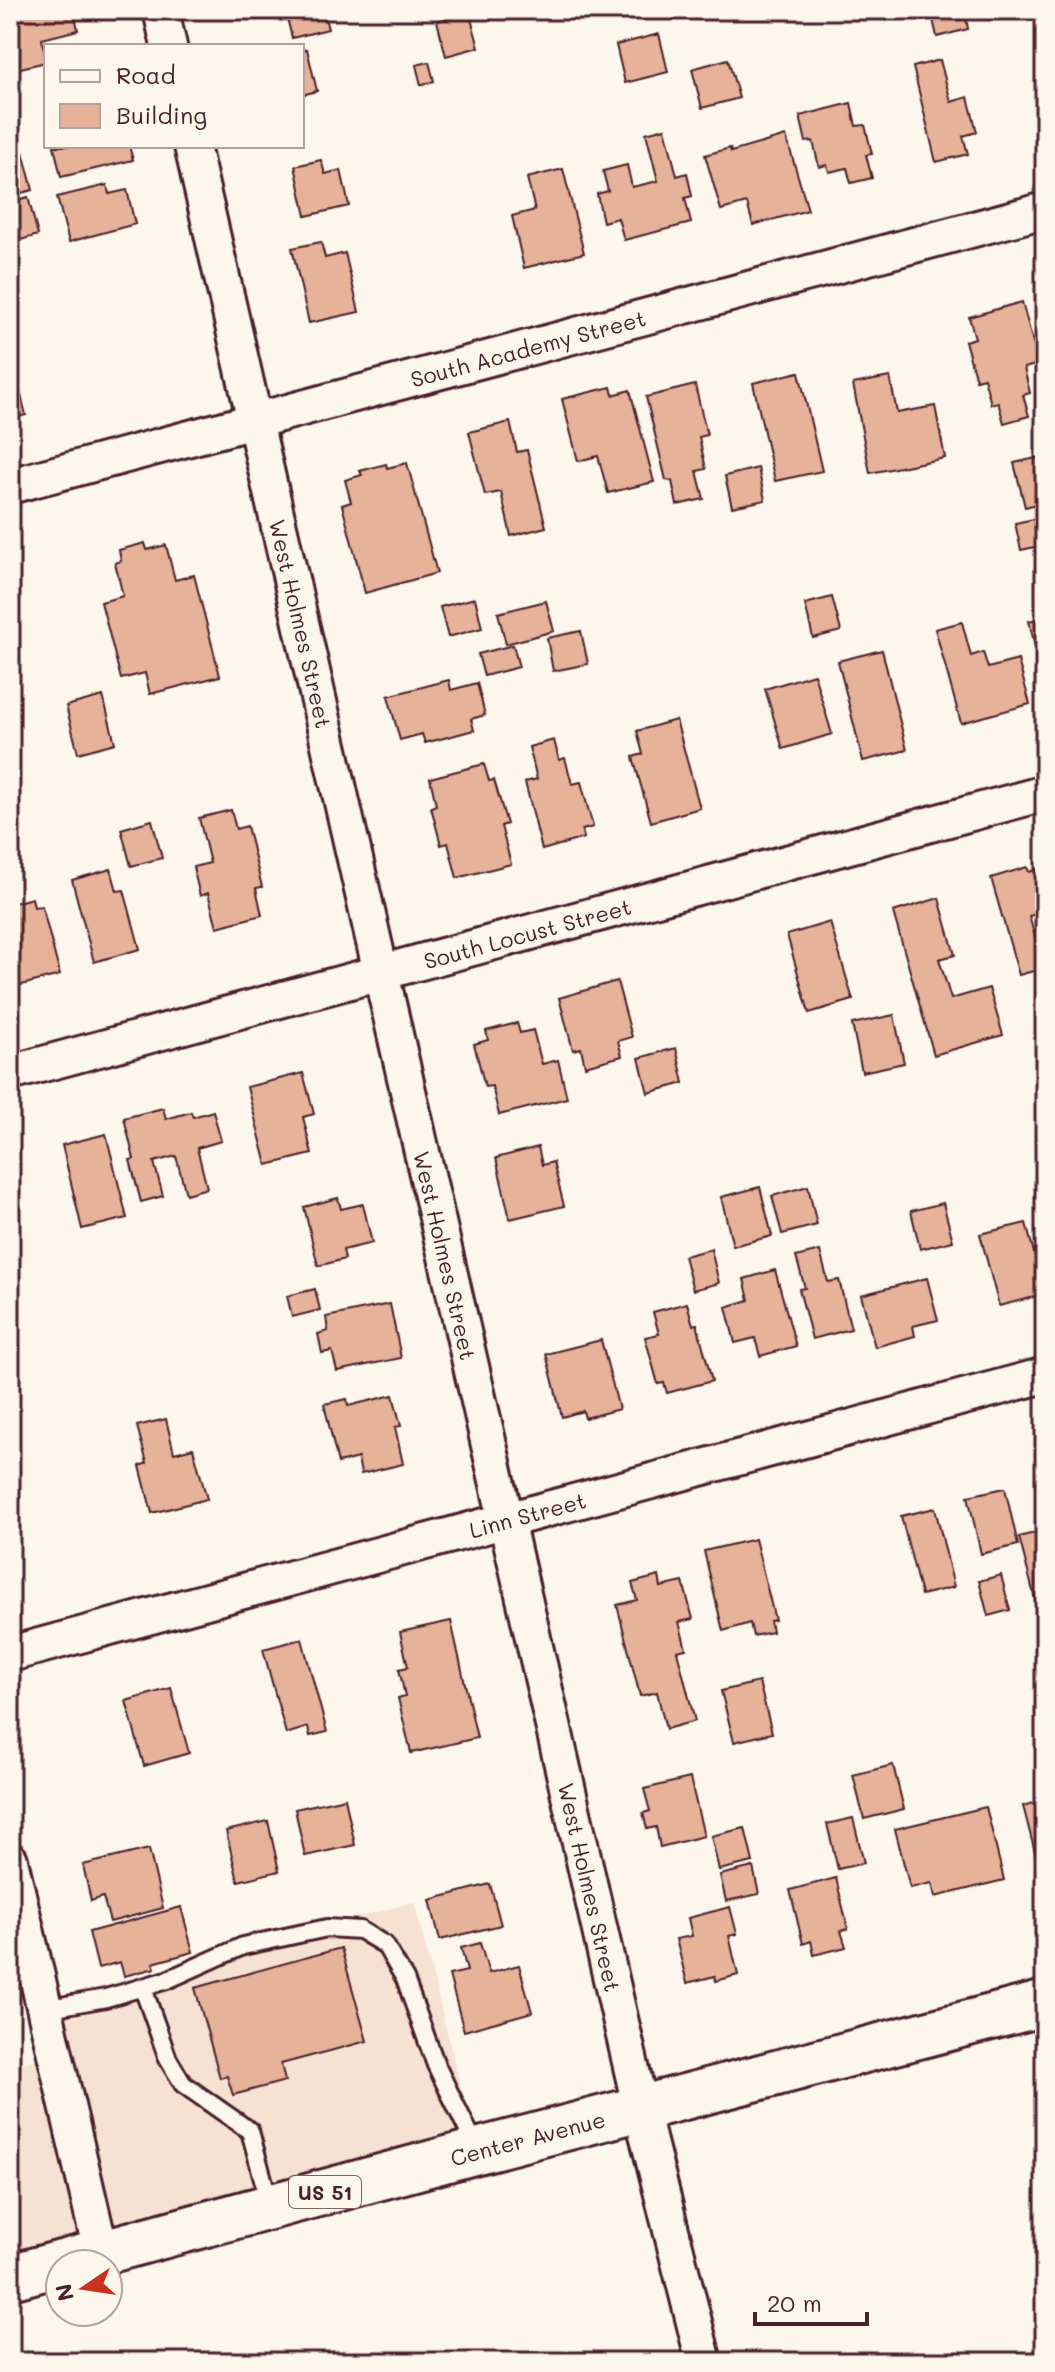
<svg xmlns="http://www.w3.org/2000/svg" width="1055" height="2372" font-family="Mali,sans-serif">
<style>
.built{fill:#f5e2d3}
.building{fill:#e6b299;stroke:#4a1f2b;stroke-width:2}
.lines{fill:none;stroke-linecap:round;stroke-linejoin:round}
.service-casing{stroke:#4a1f2b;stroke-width:22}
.minor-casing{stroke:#4a1f2b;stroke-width:40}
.primary-casing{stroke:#4a1f2b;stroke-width:50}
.service{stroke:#fbf7ec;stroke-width:16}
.minor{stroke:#fbf7ec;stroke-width:34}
.primary{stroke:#fbf7ec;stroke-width:44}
.labels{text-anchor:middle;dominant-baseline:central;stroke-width:8;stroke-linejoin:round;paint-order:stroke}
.shield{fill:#fbf7ec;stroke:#7f6065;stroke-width:2}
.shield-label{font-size:20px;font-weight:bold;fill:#4a1f2b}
.street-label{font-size:22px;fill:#4a1f2b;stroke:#fbf7ec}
</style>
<rect width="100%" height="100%" fill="#fbf7ec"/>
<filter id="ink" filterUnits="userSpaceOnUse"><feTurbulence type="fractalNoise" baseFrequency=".0125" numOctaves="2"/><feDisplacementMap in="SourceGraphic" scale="16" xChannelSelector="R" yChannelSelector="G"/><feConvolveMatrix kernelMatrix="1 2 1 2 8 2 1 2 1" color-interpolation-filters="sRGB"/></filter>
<g filter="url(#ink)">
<path class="built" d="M414,1902L477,2151L10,2277V2066L55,2055L43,2003Z"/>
<g class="building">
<path d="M10,10H74L78,30L42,39L46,62L12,70L10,60Z"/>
<path d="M302,10H323L328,29L292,38L286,14Z"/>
<path d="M506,10H544L509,19Z"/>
<path d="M931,10H984V13L966,18L968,29L937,37Z"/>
<path d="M469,12L479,47L446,56L437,21Z"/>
<path d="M659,34L668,72L625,83L616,45Z"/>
<path d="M307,49L317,91L302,95V50Z"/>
<path d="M728,59L739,98L702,108L692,69Z"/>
<path d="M940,60L951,102L968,97L977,132L963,136L968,154L936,162L913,67Z"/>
<path d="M429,62L434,81L421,85L416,65Z"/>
<path d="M851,103L856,126L865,125L872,154L866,155L872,178L851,183L847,168L829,172L827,165L819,167L813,141L806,142L800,116Z"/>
<path d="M665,128L677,176L687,173L692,196L685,198L691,223L624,240L618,218L603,222L597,194L608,191L603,171L627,165L632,187L658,181L646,133Z"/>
<path d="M786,136L808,210L753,225L747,203L721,210L705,155L730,148L731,152Z"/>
<path d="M54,146H129L133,160L61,177Z"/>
<path d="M23,152L33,190L10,196V156Z"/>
<path d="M321,160L325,174L341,170L349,206L306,216L295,166Z"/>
<path d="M563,169L584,253L524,268L512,216L535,210L527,178Z"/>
<path d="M107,185L109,194L127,190L135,224L69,242L57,197Z"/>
<path d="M28,197L38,235L10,243V202Z"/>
<path d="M321,242L325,258L345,253L359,312L309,323L292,248Z"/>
<path d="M1022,302L1039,364L1024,368L1030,393L1023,395L1029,416L1004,423L998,402L991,404L984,378L976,380L965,341L975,338L969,317Z"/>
<path d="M10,352L26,415L10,419Z"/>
<path d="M799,372L822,471L775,481L753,383Z"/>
<path d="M890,377L897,413L935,406L945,458L870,473L853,384Z"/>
<path d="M695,385L707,435L699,437L706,469L697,471L704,499L677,505L672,481L666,480L646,397Z"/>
<path d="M611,387L613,395L630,390L654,482L608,493L598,456L578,461L562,399Z"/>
<path d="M510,422L517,452L527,450L546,527L511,536L501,492L485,495L469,432Z"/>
<path d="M1045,456V502L1025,507L1014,463Z"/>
<path d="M407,463L437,573L365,593L342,505L351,502L345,480L362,475L360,471L386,464L387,468Z"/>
<path d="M758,468L765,500L732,507L725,476Z"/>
<path d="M1039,518L1044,545L1021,550L1015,523Z"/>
<path d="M145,543L147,550L166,545L175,580L194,575L220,676L150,694L145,673L121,679L101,602L123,596L115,563L121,561L119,550Z"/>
<path d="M832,597L841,631L813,638L805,604Z"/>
<path d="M475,598L482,628L448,637L440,607Z"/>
<path d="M546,601L554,631L506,644L498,613Z"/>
<path d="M1045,617V657L1038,659L1029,621Z"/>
<path d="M962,622L971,656L983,652L988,668L1018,660L1030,704L961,723L935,629Z"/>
<path d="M581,631L588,664L553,671L547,638Z"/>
<path d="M513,645L519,667L484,676L478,654Z"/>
<path d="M882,650L907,750L863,761L838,661Z"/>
<path d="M814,674L832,734L783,749L765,689Z"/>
<path d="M449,680L451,690L477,683L485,715L471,719L474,730L425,743L422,734L400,740L388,696Z"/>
<path d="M103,696L115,743L78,753L66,706Z"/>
<path d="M676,720L700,808L651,822L633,757L643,754L637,731Z"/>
<path d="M554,740L559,760L565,758L572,784L581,782L593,827L582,830L584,838L542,850L525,782L537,779L529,747Z"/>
<path d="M484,764L489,781L494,780L507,824L501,826L511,864L457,878L448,843L441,845L431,807L436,805L430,778Z"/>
<path d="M231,810L236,829L247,826L262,887L256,888L262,915L217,927L208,893L200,896L193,867L210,863L199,818Z"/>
<path d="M152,820L162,858L131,866L121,829Z"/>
<path d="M1027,867L1029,872L1045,867V912L1029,916L1044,968L1019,975L991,878Z"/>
<path d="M111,869L117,891L124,890L140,949L94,962L72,880Z"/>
<path d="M32,898L34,907L42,906L60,975L10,988V904Z"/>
<path d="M939,898L955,955L939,959L951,999L989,988L1003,1035L934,1055L893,912Z"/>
<path d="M830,922L853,1000L809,1013L787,935Z"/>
<path d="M617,981L632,1037L618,1041L622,1056L585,1066L581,1048L573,1050L559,998Z"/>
<path d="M894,1015L904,1063L862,1072L852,1024Z"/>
<path d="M517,1023L520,1033L533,1030L542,1064L558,1060L567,1098L499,1115L492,1086L485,1087L474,1044L488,1040L486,1031Z"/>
<path d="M676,1048L684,1083L648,1093L639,1058Z"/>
<path d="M303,1073L314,1114L303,1117L312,1154L267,1165L247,1087Z"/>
<path d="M163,1108L166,1119L191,1112L193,1117L213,1111L221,1141L197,1148L207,1188L186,1194L176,1156L154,1162L163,1196L141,1202L130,1160L134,1159L124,1118Z"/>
<path d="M106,1134L127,1218L82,1229L62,1145Z"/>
<path d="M538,1147L542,1165L553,1162L564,1206L510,1219L496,1158Z"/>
<path d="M808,1186L817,1225L782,1234L772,1196Z"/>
<path d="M760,1187L772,1236L733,1246L721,1197Z"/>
<path d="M338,1198L341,1209L363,1204L372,1243L343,1250L345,1259L318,1266L304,1207Z"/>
<path d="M943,1203L953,1241L920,1249L911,1211Z"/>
<path d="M1026,1223L1045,1294L999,1306L980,1234Z"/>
<path d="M711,1249L719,1283L693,1290L684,1256Z"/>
<path d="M820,1251L828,1282L839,1280L851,1329L812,1339L799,1289L805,1288L796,1257Z"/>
<path d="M10,1264L17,1292L10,1294Z"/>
<path d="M775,1270L796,1346L760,1356L755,1338L735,1343L726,1307L749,1300L744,1279Z"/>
<path d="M927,1278L938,1320L913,1326L915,1336L875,1347L861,1295Z"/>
<path d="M315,1289L320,1310L292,1317L287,1296Z"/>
<path d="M687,1303L693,1325L697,1324L712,1381L667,1393L664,1383L658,1384L645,1337L659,1334L653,1312Z"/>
<path d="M390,1304L401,1358L337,1371L332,1351L322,1353L318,1334L328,1331L326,1317Z"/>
<path d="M601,1340L619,1409L585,1418L583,1411L562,1417L546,1354Z"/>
<path d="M393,1395L401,1426L395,1427L403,1464L361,1474L358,1458L338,1463L324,1404L347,1399L348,1406Z"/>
<path d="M166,1419L174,1453L193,1448L207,1499L152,1513L140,1466L147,1463L137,1426Z"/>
<path d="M1005,1488L1018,1545L981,1554L968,1496Z"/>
<path d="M935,1508L954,1587L921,1595L901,1516Z"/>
<path d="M1045,1530V1606L1037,1607L1019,1537Z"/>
<path d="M755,1539L775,1620L770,1621L772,1632L753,1636L750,1623L723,1631L704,1551Z"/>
<path d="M1001,1575L1010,1610L988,1616L979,1581Z"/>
<path d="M659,1576L661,1587L683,1582L693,1619L679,1622L686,1649L677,1651L695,1721L666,1729L657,1692L640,1696L617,1605L637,1600L632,1583Z"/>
<path d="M451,1621L477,1738L411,1753L398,1698L405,1696L399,1669L408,1667L400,1632Z"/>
<path d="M302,1639L327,1732L310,1736L308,1727L286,1734L263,1649Z"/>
<path d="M759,1682L772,1733L734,1742L721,1691Z"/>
<path d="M171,1688L189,1753L144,1766L126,1701Z"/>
<path d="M893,1765L904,1809L864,1819L853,1775Z"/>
<path d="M690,1778L704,1836L660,1847L656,1827L647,1829L643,1813L650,1811L644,1789Z"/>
<path d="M345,1798L355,1845L305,1856L295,1809Z"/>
<path d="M1045,1800V1891L1023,1806Z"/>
<path d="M986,1807L1004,1880L935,1897L932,1883L910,1888L895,1829Z"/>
<path d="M853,1818L864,1863L838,1869L827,1824Z"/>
<path d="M268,1821L279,1871L238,1881L226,1831Z"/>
<path d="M745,1828L753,1862L719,1870L711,1836Z"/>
<path d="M149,1849L163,1908L110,1922L103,1897L91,1901L83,1865Z"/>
<path d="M753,1867L759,1894L726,1901L720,1875Z"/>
<path d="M836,1878L848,1929L841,1931L846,1947L814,1955L811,1941L803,1944L790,1890Z"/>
<path d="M490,1884L501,1925L440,1940L430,1900Z"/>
<path d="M181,1907L193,1952L153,1963L155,1968L124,1976L120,1962L98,1968L89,1932Z"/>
<path d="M730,1907L737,1934L729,1936L738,1975L716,1981L715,1976L687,1983L676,1939L692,1936L688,1918Z"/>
<path d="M480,1943L489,1973L519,1965L532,2012L464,2031L449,1975L467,1971L461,1948Z"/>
<path d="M341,1948L367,2041L281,2064L285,2081L233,2095L227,2076L220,2078L195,1988Z"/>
</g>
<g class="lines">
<defs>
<g id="service">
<path d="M143,1988L168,2059L183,2084L250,2131L270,2205"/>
<path d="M44,2009L106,1998L167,1980L243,1946L327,1928L360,1930L385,1945L405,1979L436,2065L477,2149"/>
</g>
<g id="minor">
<path d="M161,10L169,46"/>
<path id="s1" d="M192,146L641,2110L704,2362"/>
<path id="s2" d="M10,486L1045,210"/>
<path id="s3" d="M10,1073L1045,793"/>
<path id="s4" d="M10,1654L1045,1375"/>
<path d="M10,1860L101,2252"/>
</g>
<g id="primary">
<path id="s5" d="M10,2277L477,2151L1045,2003"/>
</g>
</defs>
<use href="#service" class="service-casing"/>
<use href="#minor" class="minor-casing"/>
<use href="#primary" class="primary-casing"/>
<use href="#service" class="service"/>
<use href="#minor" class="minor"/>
<use href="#primary" class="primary"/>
</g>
</g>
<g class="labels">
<rect class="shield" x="289" y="2176" width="72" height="32" rx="6"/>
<g class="shield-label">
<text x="325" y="2192">US 51</text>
</g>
<g class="street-label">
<text stroke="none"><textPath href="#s2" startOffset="536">South Academy Street</textPath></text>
<text stroke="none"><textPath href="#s1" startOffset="490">West Holmes Street</textPath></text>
<text stroke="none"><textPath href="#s3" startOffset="536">South Locust Street</textPath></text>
<text stroke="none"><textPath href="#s1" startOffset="1138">West Holmes Street</textPath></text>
<text stroke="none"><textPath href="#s4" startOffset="536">Linn Street</textPath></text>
<text stroke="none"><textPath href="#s1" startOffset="1786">West Holmes Street</textPath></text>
<text stroke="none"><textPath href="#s5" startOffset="536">Center Avenue</textPath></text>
</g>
</g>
<rect width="1055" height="2372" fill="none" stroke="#fbf7ec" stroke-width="40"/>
<rect x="20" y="20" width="1015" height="2332" fill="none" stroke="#4a1f2b" stroke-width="3" filter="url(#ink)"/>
<rect x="44" y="44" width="260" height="104" fill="#fbf7ec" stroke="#b4a19f" stroke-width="2"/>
<rect x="60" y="70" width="40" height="12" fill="#fbf7ec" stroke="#b4a19f" stroke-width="2"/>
<text x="116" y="84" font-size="24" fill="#4a1f2b">Road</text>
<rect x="60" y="104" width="40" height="24" fill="#e6b299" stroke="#b4a19f" stroke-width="2"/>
<text x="116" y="124" font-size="24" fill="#4a1f2b">Building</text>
<g transform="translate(84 2288) rotate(257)"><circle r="38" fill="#fbf7ec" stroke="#b4a19f" stroke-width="2"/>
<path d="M0-6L14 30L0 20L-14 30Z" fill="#c8321e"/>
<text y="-12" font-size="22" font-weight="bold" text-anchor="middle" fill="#4a1f2b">N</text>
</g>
<path d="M755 2312v12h112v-12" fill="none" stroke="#4a1f2b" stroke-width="4"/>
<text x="767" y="2312" font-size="24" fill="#4a1f2b" stroke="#fbf7ec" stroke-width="6" paint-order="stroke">20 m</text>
</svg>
